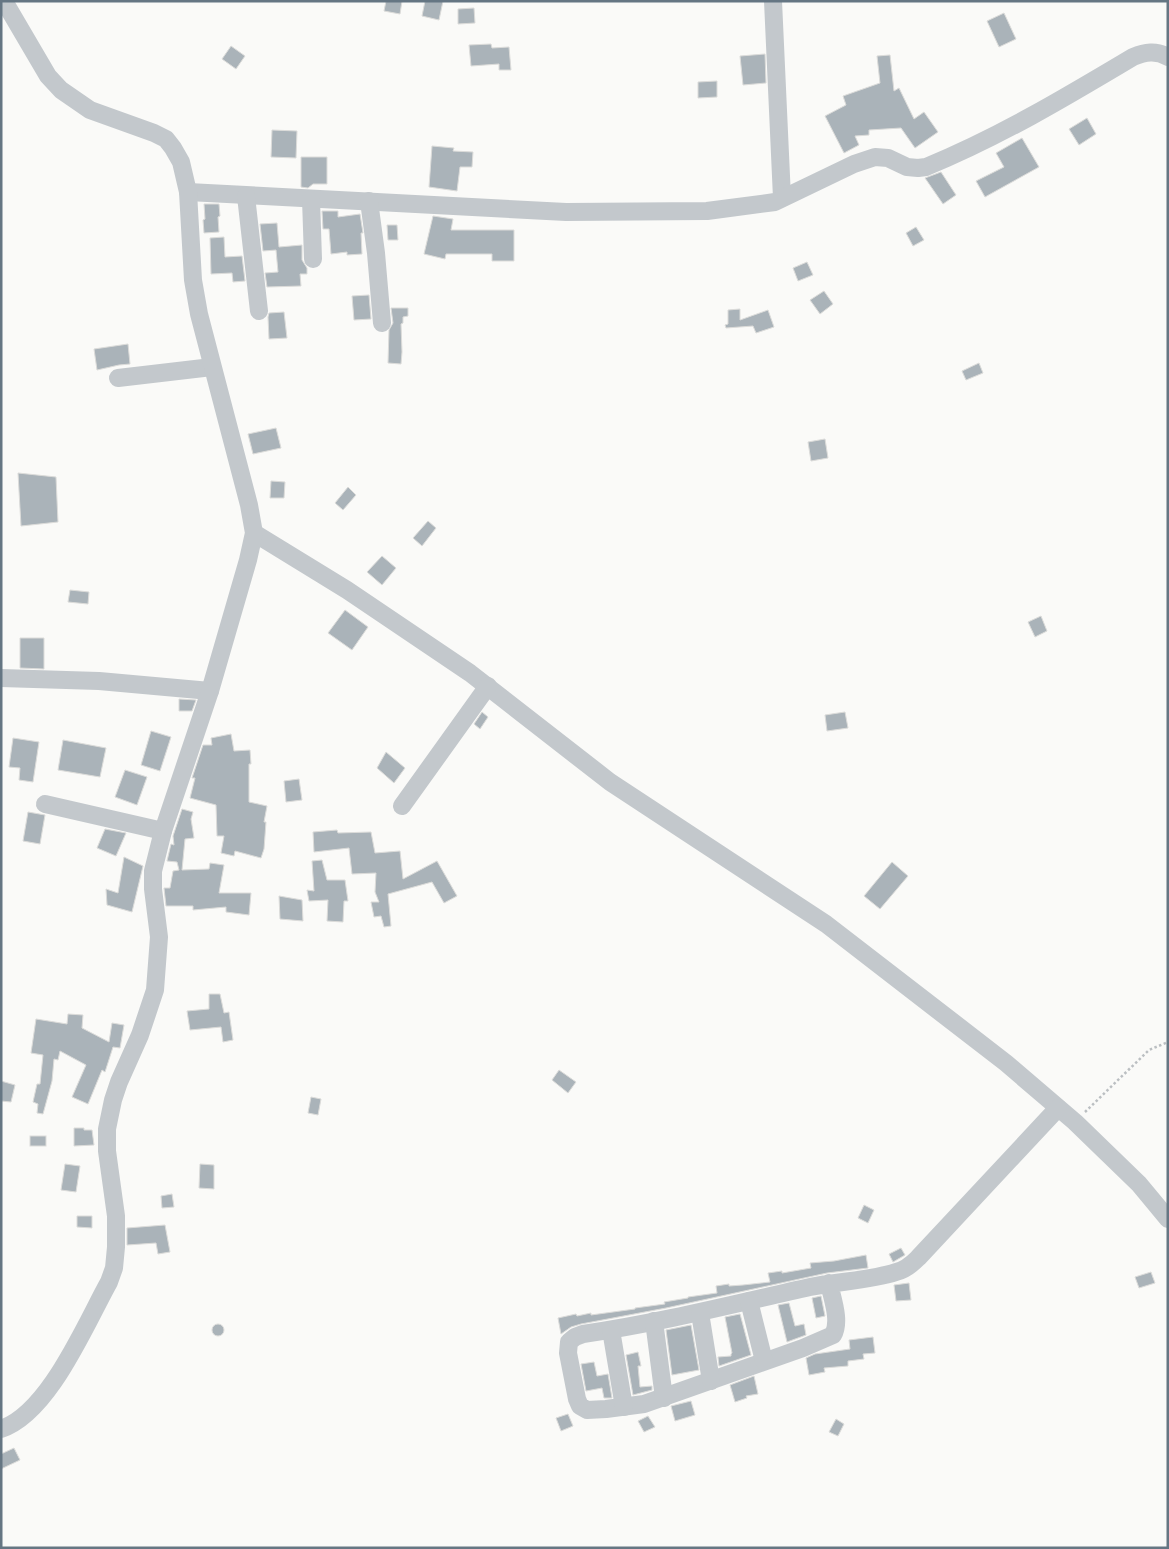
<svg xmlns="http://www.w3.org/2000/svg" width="1169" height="1549" font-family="'PT Sans Narrow',sans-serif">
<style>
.building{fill:#aab3b9;stroke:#dcdcda}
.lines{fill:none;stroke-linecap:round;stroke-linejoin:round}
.path{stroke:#bbbfc2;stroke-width:2.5;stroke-dasharray:2.5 2.5;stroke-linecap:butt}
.minor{stroke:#c3c8cc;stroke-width:18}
</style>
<rect width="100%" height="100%" fill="#fafaf8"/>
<g class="building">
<path d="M386,1H402L400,14L384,11Z"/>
<path d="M425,1H443L439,20L422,16Z"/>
<path d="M474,8L475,23L458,24V9Z"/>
<path d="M1004,13L1016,39L999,47L987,21Z"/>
<path d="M491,44L492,48L509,47L511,70H499V64L471,66L469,45Z"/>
<path d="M231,46L245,56L236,69L222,59Z"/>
<path d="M765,54L766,83L743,85L740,56Z"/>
<path d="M890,55L894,91L899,88L914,119L924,112L938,132L915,148L901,128L869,130V135L855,136L859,145L844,153L825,116L846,105L843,96L880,83L877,56Z"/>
<path d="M717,81V97L698,98V82Z"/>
<path d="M1087,118L1096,134L1079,145L1069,129Z"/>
<path d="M272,130L297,131L296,158L271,157Z"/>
<path d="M1022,138L1039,167L985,197L976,181L1004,167L996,153Z"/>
<path d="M432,146L454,148L453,151L473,152L472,167H460L457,191L429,187Z"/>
<path d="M301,157H327V184H313L308,188L301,187Z"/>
<path d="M941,172L956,195L943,204L925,178Z"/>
<path d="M204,204H219L220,216L218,217L219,232L204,233L203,220L205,219Z"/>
<path d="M322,211H338V217L360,214L363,233H361L362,254L347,255V252L331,254L329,229H323Z"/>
<path d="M433,216L453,219L451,230H514V261H492V254H446L445,259L424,254Z"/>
<path d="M277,223L279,247L302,245V260L307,268V274H300L301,286L267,287L265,273L278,272L276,250L263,251L260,224Z"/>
<path d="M387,225H397L398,240H388Z"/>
<path d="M916,227L924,240L913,246L906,233Z"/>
<path d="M224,237L225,257L242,256L245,281L233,282L232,273L211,274L210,238Z"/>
<path d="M807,262L813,275L798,281L793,268Z"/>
<path d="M824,291L833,304L820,314L810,300Z"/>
<path d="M369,295L371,319L354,320L352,296Z"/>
<path d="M391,308H408V316L403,317V323L401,324L402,352L401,364L388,363L389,330L393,323Z"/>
<path d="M740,309V320L768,310L774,327L756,333L753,326L726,328L725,325L728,324V310Z"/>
<path d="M284,312L287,338L269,339L268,317L269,313Z"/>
<path d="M128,344L130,364L119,365L97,370L94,349Z"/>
<path d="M979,363L983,373L966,380L962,371Z"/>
<path d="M276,428L281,448L253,454L248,434Z"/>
<path d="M825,439L828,458L811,461L808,442Z"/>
<path d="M18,473L56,477L58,522L21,526Z"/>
<path d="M271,481L285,482L284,498H270Z"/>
<path d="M348,487L356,495L343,510L335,503Z"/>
<path d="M428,521L436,528L422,546L413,538Z"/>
<path d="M382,556L396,568L382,585L367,572Z"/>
<path d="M70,590L89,592L88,604L68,602Z"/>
<path d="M345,610L368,627L352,650L328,633Z"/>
<path d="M1041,616L1047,631L1035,637L1028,622Z"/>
<path d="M20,638H44V669L20,668Z"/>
<path d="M179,699L196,700L192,711H179Z"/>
<path d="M482,712L488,717L480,729L474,724Z"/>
<path d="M845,712L848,728L827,731L825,715Z"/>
<path d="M151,731L171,737L160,771L141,765Z"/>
<path d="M231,734L234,751L250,750L251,764H249V802L267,806L264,822H266L264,849L261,858L235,851L234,856L221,853L224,836H217L216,805L190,798L195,778H192L203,745H212L211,738Z"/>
<path d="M13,738L39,742L33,782L19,780L20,768L9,767Z"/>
<path d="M63,740L106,748L100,777L58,770Z"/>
<path d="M386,752L405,768L394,783L377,768Z"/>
<path d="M125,770L147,777L137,805L115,797Z"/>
<path d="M299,779L302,800L286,802L284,781Z"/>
<path d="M182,809L193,812L191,819L194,838L185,839L182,870L209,869L210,863L224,865L219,893H251L249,915L226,912V907L193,910V906H166L164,888H170L173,871L179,870L177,862L167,861L171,844L174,845L173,836Z"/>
<path d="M28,812L45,815L40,844L23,841Z"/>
<path d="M105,829L126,833L116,856L97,848Z"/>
<path d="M337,830L338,833L371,832L375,853L400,851L403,879L437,861L457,896L444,903L432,882L388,894L391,926L384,927L381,916L374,917L371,902H379L375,892L376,873L352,874L349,848L314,852L313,832Z"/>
<path d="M124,857L143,866L132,912L107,905L106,889L118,893Z"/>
<path d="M322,860L327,880H345L348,901H344L343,922L327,921L328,900L309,901L307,890L314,891L312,861Z"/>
<path d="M892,862L908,876L880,909L864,896Z"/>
<path d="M279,896L302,900L303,921L280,919Z"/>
<path d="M209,994H220L224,1013L229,1012L233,1040L223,1042L221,1027L190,1030L187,1011L209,1009Z"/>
<path d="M68,1014L83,1015L82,1028L109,1042L112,1023L124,1025L120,1048L113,1047L105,1072L102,1070L88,1104L72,1097L86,1065L60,1051L58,1060L54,1059L52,1081L43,1114L37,1113L38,1104L33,1102L37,1084H40L43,1055L31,1053L36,1019L67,1024Z"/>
<path d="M559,1070L576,1082L568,1093L552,1080Z"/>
<path d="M1,1081L15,1085L11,1102L1,1101Z"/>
<path d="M311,1097L321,1099L318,1115L308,1113Z"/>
<path d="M74,1128H84V1130H92L94,1145L74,1146Z"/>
<rect x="30" y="1136" width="16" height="10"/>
<path d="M65,1164L80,1166L76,1192L61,1190Z"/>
<path d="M200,1164L214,1165V1189L199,1188Z"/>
<path d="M172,1194L174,1207L162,1208L161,1196Z"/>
<path d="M864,1205L874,1210L868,1223L858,1218Z"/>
<path d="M77,1216H92V1228L77,1227Z"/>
<path d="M165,1225L170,1252L158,1254L156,1243L127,1245V1228Z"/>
<path d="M901,1248L905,1255L893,1262L889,1254Z"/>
<path d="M866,1255L868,1268L827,1273L666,1308L581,1324L571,1327L561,1334L558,1318L576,1314L577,1316L591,1313V1315L635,1309V1308L665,1304L664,1302L688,1298V1297L717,1293L716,1286L729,1284V1286L743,1285L770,1282L768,1273L782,1271V1273L811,1268L810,1263L834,1261Z"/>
<path d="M1151,1272L1155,1283L1139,1288L1135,1277Z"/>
<path d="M909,1283L911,1300L896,1301L894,1285Z"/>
<path d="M821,1296L825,1316L816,1318L812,1298Z"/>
<path d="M789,1303L795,1326L804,1324L806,1335L787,1342L778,1305Z"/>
<path d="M740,1314L751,1355L719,1366L718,1357L731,1356V1354L732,1353L725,1317Z"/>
<circle cx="218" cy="1330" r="6"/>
<path d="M691,1325L699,1370L672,1375L666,1330Z"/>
<path d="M873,1337L875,1353L863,1354L864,1359L848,1361V1366L824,1368L825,1372L809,1375L806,1358L815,1354L850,1349L849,1340Z"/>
<path d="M638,1352L641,1366H638L640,1387L652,1386V1390L633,1395L626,1355Z"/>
<path d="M594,1362L597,1376L608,1374L612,1398H604L602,1388L586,1391L581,1364Z"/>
<path d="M754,1376L758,1394L746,1396L747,1398L735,1402L730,1385Z"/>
<path d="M691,1401L695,1415L675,1421L671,1406Z"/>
<path d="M568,1414L573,1426L561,1431L556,1418Z"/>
<path d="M648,1416L655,1427L644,1432L638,1421Z"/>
<path d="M836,1419L844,1424L838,1436L829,1432Z"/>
<path d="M14,1448L20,1460L1,1469V1454Z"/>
</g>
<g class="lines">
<path class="path" d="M1085,1112L1149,1050L1168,1042"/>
<g class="minor">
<path d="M773,1L782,198"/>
<path d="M188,192L566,212L707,211L775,202L854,164L875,157L888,158L907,167L918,168L926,167C999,137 1066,97 1133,57C1145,52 1156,50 1168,57"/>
<path d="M246,196L259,311"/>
<path d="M311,199L313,259"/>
<path d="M369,201L376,253L382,323"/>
<path d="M118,378L212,367"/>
<path d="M254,533L347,590L470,673L610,782L826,924L1006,1063L1075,1122L1139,1184L1168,1219"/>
<path d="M1,678L99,681L210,691"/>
<path d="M45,804L163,831"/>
<path d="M402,806L488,686"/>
<path d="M829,1283C832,1298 841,1321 833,1335L803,1348L644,1404L606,1409L587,1410L580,1406L577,1399L568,1353L569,1342L575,1337L583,1334C659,1323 734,1304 810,1287C838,1281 869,1281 896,1272C905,1270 912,1264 918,1258L1058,1108"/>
<path d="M749,1301L764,1361"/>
<path d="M700,1313L711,1381"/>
<path d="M654,1321L664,1398"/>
<path d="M611,1330L624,1407"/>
<path d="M1,1429C49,1413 85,1325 109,1282L114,1268L116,1247V1216L107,1151V1129L113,1100L119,1082L140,1035L155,990L159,937L153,889V871L163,831L210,691L248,560L254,533L249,505L199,314L193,280L188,192L181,162L173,148L166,139L154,133L90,110L61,90L48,76L4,1"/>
</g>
</g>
<rect width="1169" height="1549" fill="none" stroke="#657683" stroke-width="5"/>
</svg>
